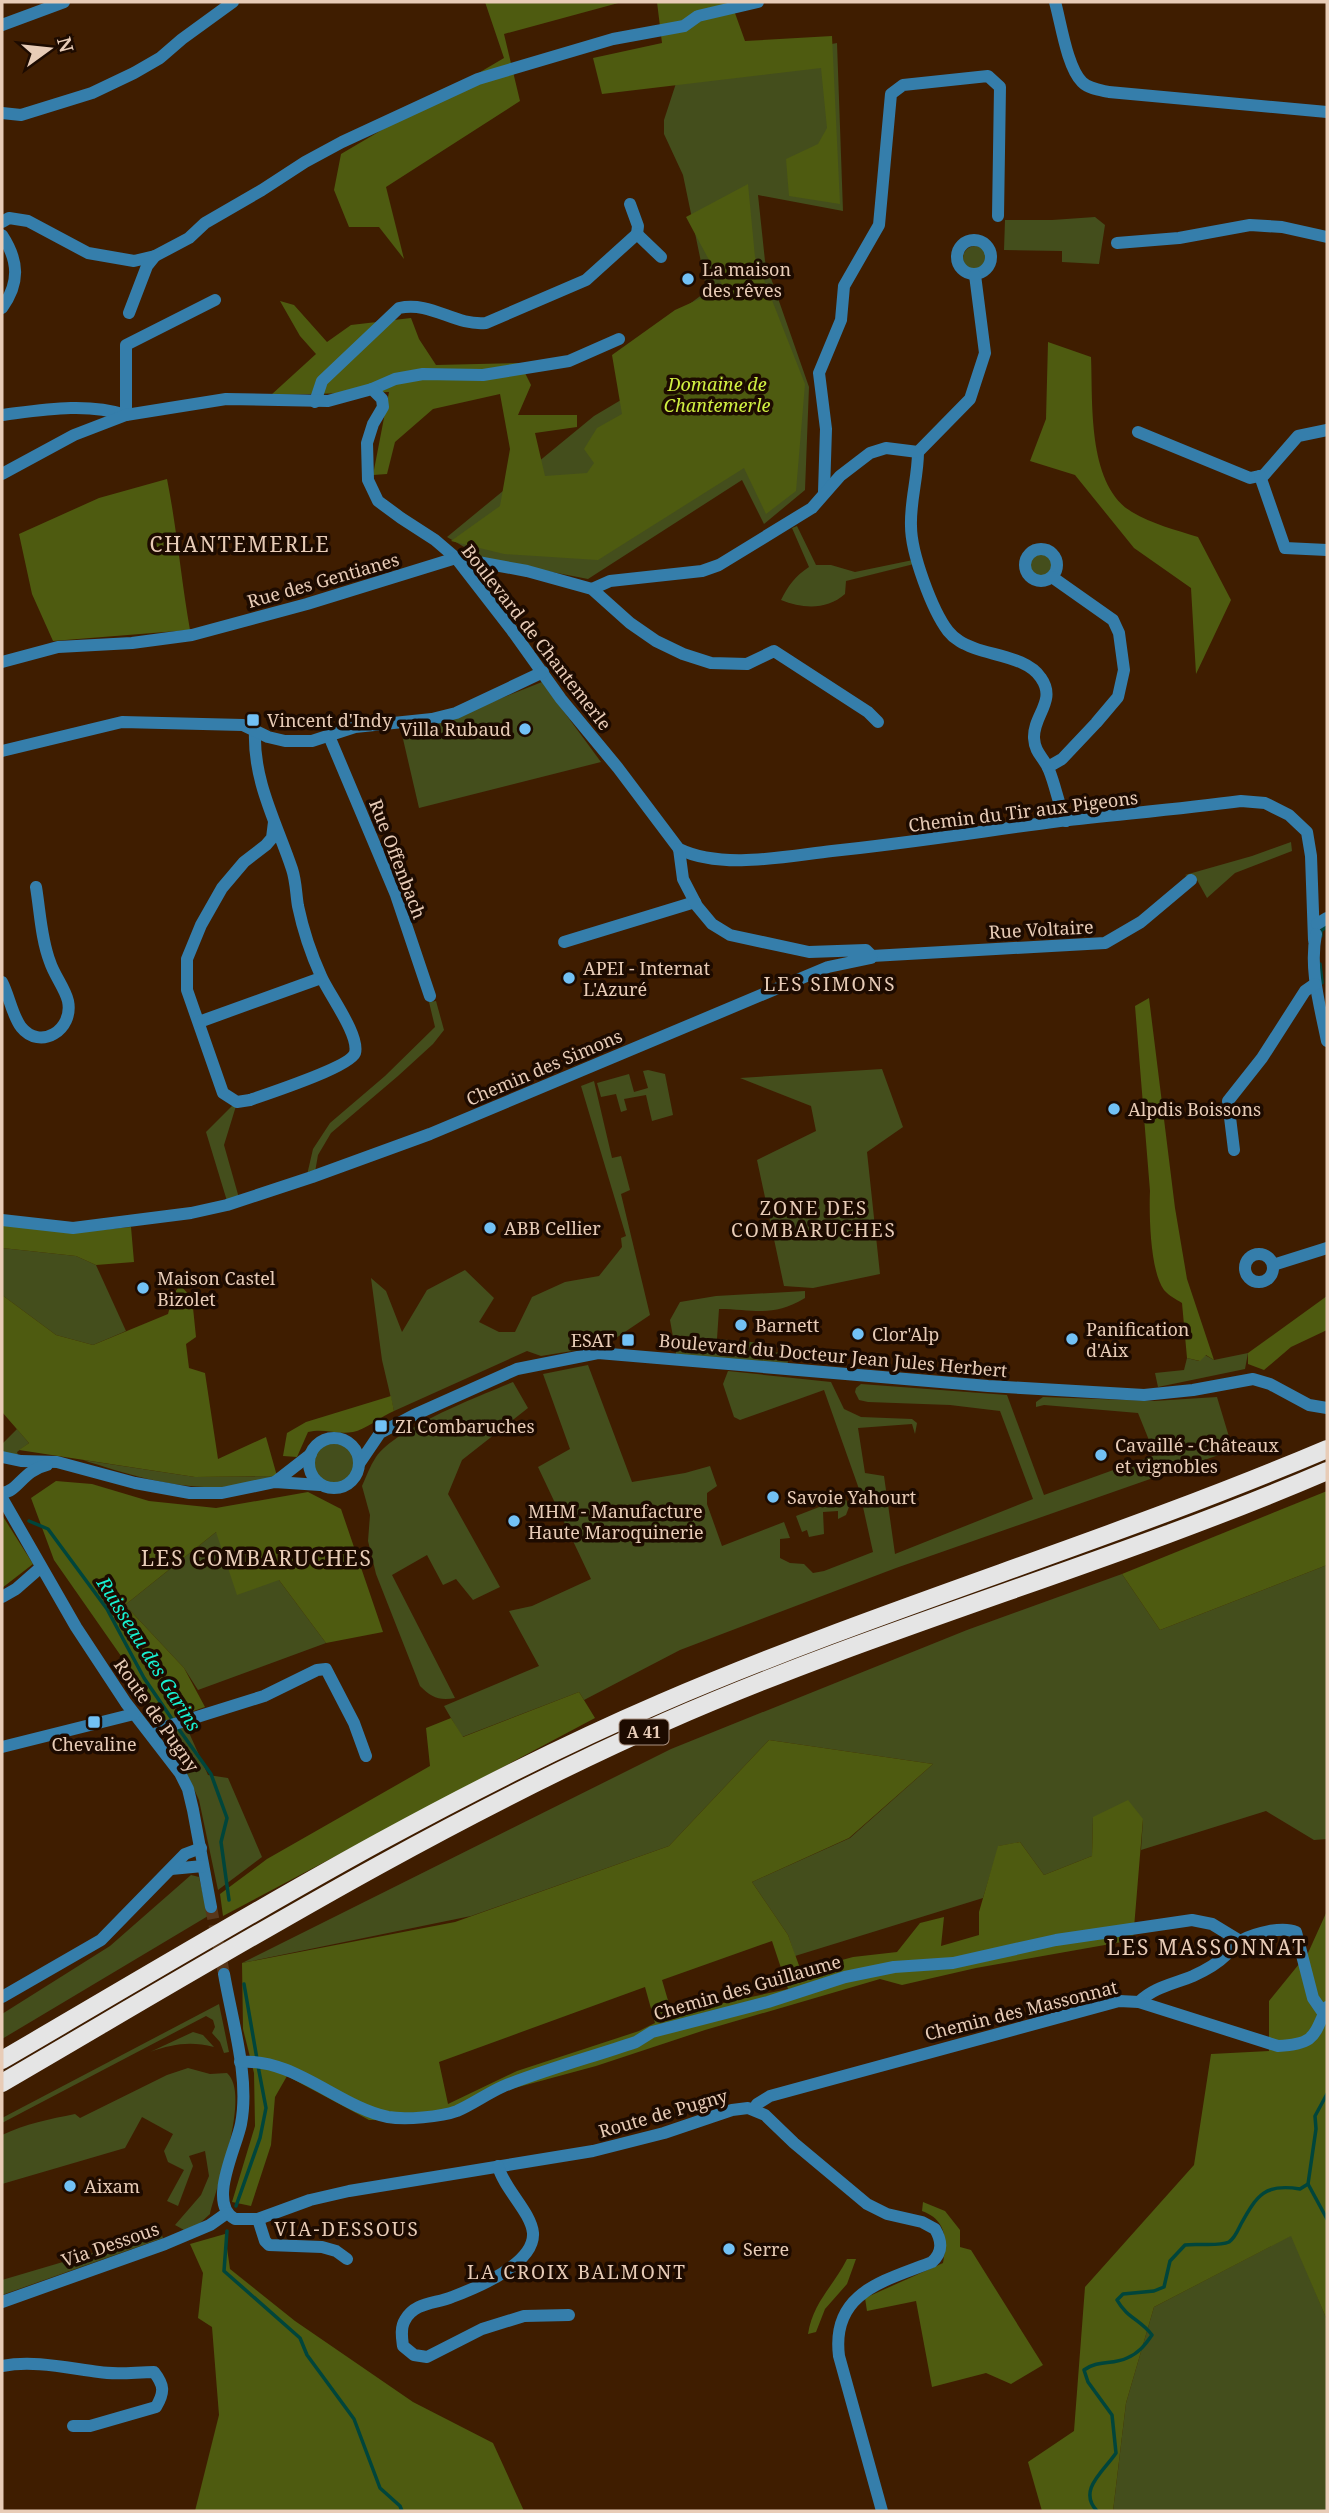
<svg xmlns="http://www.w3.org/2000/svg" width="1329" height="2513" font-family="'Noto Serif',serif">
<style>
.green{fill:#444e1c}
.forest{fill:#4e5b10;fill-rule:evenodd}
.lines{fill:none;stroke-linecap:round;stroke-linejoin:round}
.stream{stroke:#00453b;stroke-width:3.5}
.minor-tunnel{stroke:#58371b;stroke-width:12;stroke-dasharray:12 6;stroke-linecap:butt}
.minor{stroke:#357eab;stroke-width:12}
.highway{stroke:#e5e5e5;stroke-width:18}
.poi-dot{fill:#72c1f5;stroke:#1d0b00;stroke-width:2.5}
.labels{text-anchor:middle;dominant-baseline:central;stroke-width:7;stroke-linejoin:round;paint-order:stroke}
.shield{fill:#1d0b00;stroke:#ab9280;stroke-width:2}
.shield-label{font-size:16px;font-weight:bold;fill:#e8ccb7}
.poi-label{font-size:18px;fill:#e8ccb7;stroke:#1d0b00;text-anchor:start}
.park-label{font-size:18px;font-style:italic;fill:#d1f042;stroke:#1d0b00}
.street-label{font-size:18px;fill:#e8ccb7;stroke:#1d0b00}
.neighbourhood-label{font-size:19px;letter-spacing:2px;fill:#e8ccb7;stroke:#1d0b00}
.water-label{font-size:19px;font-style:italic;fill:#18f0d2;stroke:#1d0b00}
.quarter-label{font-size:21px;letter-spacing:2px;fill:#e8ccb7;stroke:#1d0b00}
</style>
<rect width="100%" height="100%" fill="#3f1d00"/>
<g class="green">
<path d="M837,43L843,211L758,195L765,261L809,387L805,490L764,524L742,480L588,579L485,559L447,537L594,416L626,397L621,355L707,291L683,175L664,134V120L680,71Z"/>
<path d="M1095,217L1105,225L1099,264L1062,262V251L1004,250L1005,220H1052Z"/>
<circle cx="975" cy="258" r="12"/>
<path d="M797,526L816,565H831L855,572L913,560L914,564L846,581L845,594C827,610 803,609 781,600C788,586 795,576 809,567L792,528Z"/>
<circle cx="1040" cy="564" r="12"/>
<path d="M542,682L601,762L419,808L400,726L457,716Z"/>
<path d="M1291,842L1292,851L1235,873L1207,898L1197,880L1185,875L1252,856Z"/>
<path d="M436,1001L444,1030L433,1044L398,1076L331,1133L318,1155L315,1172L307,1175L313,1149L330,1123L385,1076L435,1027L429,1002Z"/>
<path d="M882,1069L903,1127L867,1152L880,1274L813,1288L784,1286L757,1160L816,1131L811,1106L740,1078Z"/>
<path d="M648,1070L665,1074L673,1115L652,1121L646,1095L624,1099L627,1110L621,1112L616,1094L601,1097L597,1083L629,1074L634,1092L648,1088L643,1071Z"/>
<path d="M594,1081L612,1158L621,1156L630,1190L621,1194L650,1315L610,1342L597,1347L541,1356L527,1351L394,1411L382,1360L371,1278L386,1291L402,1332L427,1290L465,1270L494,1298L479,1322L499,1332H515L532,1297L565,1282L599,1276L622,1247L621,1238L626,1236L581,1086Z"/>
<path d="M233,1105L236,1106L224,1145L239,1198L227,1201L206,1132Z"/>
<path d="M2,1248L76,1256L96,1265L126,1331L93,1345L56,1335L2,1295Z"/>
<path d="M805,1291V1298C772,1318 754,1309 719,1309L717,1339L763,1343V1353L790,1352L787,1366L677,1359L670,1320L680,1302L716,1296Z"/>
<path d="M1248,1353L1245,1369L1158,1387L1155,1373L1184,1370L1187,1358L1199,1361L1205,1355L1214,1360Z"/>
<path d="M588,1365L632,1482L685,1473L710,1466L717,1486L707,1493V1504L722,1546L784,1522L790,1538L780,1539V1558L790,1563L804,1564L813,1573L824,1571L873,1552L859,1489L824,1390L740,1420L734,1417L723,1384L728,1371L831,1382L844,1409L861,1417L912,1419L917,1423L915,1434L912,1424L858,1428L865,1473L884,1476L895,1554L1033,1499L1000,1411L950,1405L868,1402L859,1400L855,1392L856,1388L861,1384L1007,1395L1044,1495L1155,1455L1138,1413L1044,1405L1036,1407V1402L1043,1397L1154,1401L1217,1397L1233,1450L896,1568L680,1650L584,1700L579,1692L462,1737L444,1706L539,1666L509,1611L532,1606L591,1579L538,1467L570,1449L543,1374Z"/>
<path d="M513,1382L528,1408L462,1460L448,1494L500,1587L473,1600L456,1579L443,1585L427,1555L392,1575L455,1698C439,1701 431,1697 420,1686L376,1574L368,1541L370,1515L362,1486C366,1477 370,1466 376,1457C398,1427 477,1397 513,1382Z"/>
<path d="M17,1429L29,1443L17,1452L18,1455L2,1452V1444Z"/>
<circle cx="334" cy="1463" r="20"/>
<path d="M83,1460L195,1477L277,1476C263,1479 248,1484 234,1486C184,1492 129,1475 83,1460Z"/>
<path d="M845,1497L849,1507L846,1515L838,1519V1511L823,1512L824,1534L809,1537L807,1530L802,1532L796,1516Z"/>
<path d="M216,1532L279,1580L326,1643L198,1690L184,1668L125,1605Z"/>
<path d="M1327,1565V1839L1314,1840L1266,1811L1141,1850L1143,1819L1093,1817L1092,1856L1044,1875L1020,1842L999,1846L983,1898L795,1956L788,1935L752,1882L850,1838L933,1764L769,1740L669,1846L471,1916L242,1963L671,1749L967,1630L1122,1574L1160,1630Z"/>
<path d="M186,1726L208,1775L228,1778L262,1857L218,1890L199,1800L168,1732Z"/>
<path d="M191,1875L199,1877L208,1916L2,2039V2014L110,1946Z"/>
<path d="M219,2004L229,2052L224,2053L220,2042L212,2033L215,2027L213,2020L206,2016L2,2123V2118Z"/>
<path d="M193,2032L203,2035L214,2047C190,2041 173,2044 150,2052Z"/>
<path d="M188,2068L210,2074L227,2073C251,2094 217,2185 210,2214L199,2224L184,2230L175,2225L201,2195L209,2176L205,2151L189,2156L193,2166L178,2206L167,2201L184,2170L168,2162L164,2151L173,2134L142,2117L125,2148L2,2184V2135C25,2124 50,2119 75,2114L80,2118L167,2075Z"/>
<path d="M161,2233L163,2238L2,2295V2280Z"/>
<path d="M1292,2235L1327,2320V2511H1113L1126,2403L1154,2307Z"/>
</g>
<g class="forest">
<path d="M485,2H622L504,34L520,101L386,187L404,259L379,227H349L334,190L341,154L504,58Z"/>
<path d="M657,2H731L745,41L832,36L840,204L789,196L786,159L818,144L827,128L821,68L602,94L593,58L662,43Z"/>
<path d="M748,184L755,257L805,384L796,491L766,514L744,468L598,560L504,554L451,541L500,506L510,449L500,394L433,409L395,442L387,474L373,475L389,392L271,395L316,354L300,336L280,301L294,305L327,342L351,325L411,318L419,339L436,365L520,363L531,385L518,415H577V427L535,433L545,476L587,473L594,463L584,449L597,428L622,414L612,355L675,310L724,288L686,217Z"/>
<path d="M1048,342L1091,357C1093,403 1087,485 1132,512C1152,524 1176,530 1198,537L1231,600L1196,674L1191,588L1134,548L1075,475L1030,461L1046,419Z"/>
<path d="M167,479C177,529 181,579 190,630L53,641L32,594L19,534L99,498Z"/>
<path d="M1149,998L1175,1208L1187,1279L1214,1360L1206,1355L1200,1361L1187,1358L1182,1303C1176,1299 1169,1296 1164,1290C1150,1271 1149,1214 1150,1191L1135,1006Z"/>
<path d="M2,1225L77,1232L131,1227L134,1262L96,1265L76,1256L2,1248Z"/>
<path d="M180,1285L192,1298L196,1337L186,1344L189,1368L205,1373L218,1459L266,1437L277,1476L195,1477L19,1450L29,1443L2,1412V1295L56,1335L93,1345L168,1314L173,1295Z"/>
<path d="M1327,1296V1330L1291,1347L1264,1370L1248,1364V1353Z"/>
<path d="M391,1396L394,1411C382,1416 365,1430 353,1432C337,1435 325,1428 308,1432L297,1457L283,1456L287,1433L306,1422Z"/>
<path d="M56,1481L92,1484L149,1501L216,1508L308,1492L341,1509L383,1632L326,1643L279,1580L237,1595L216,1532L125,1605L184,1668L205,1707L162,1722L154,1718L121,1656L54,1560L31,1498Z"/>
<path d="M1327,1491V1565L1160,1630L1122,1574Z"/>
<path d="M2,1515L33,1564L2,1588Z"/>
<path d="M579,1692L595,1718L223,1916L220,1894L267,1859L430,1766L426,1728L451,1718L463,1737Z"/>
<path d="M769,1740L933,1764L849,1838L752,1882L788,1935L801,1971L853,1957L897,1952L920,1923L944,1917L941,1946L979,1935V1912L998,1846L1020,1842L1044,1875L1092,1856L1093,1817L1128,1800L1143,1819L1133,1940L976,1968L902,1985L880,1979L705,2030L596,2066L511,2089L430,2121L369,2120L287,2076L275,2097L271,2145L251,2206L232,2202L255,2126L254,2073L243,2029L242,1963L455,1922L669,1846ZM772,1941L788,1989L672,2014L662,1980ZM645,1987L655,2023L639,2031L517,2071L448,2104L439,2062Z"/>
<path d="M1327,1911V2320L1291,2236L1154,2307L1126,2403L1113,2511H1042L1028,2462L1074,2431L1085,2287L1194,2165L1211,2054L1269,2051V2001L1308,1953Z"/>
<path d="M923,2202L945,2211L960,2230V2247L971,2250L1043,2365L1011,2384L986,2373L932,2387L916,2301L867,2311L865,2298L943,2263C947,2240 947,2220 922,2211Z"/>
<path d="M225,2234L230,2269L295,2321L413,2402L493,2443L524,2511H195L219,2415L212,2327L198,2318L203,2273L190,2244Z"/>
<path d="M847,2259H856L847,2284L825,2309L816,2332L808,2334C813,2302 833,2287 847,2259Z"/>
</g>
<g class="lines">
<g class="stream">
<path d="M1321,936V931L1327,926"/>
<path d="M1320,964L1322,983"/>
<path d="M29,1521L48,1529L107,1609L144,1678L174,1722"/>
<path d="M178,1728L211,1774L227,1818L221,1842L229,1900"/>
<path d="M244,1984L257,2059"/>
<path d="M1308,2184L1327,2219"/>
<path d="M236,2206L260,2138L266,2108L258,2066"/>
<path d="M227,2231L224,2271L300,2338L307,2355L354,2419L380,2488L400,2506L402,2511"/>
<path d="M1097,2511C1077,2490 1104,2471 1116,2453L1112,2415L1088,2382L1084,2370C1097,2360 1113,2365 1127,2358C1139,2353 1145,2345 1152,2335C1141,2320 1127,2318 1117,2300L1123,2294L1154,2291L1164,2287L1170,2261L1185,2245C1197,2243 1218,2247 1229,2242C1235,2238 1238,2230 1241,2224C1257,2195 1265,2183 1300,2189L1308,2184L1316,2129L1315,2116L1327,2094"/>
</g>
<path class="minor-tunnel" d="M211,1907L224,1974"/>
<g class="minor">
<path d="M1055,2C1061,23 1067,67 1082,82C1089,89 1100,90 1109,92L1327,112"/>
<path d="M2,25L64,2"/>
<path d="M2,113L21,115L92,93L134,73L160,58L182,39L233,2"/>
<path d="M630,204L638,226L637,234"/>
<path d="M2,222L9,218L28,221L88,253L134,261L155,256L189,238L205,223L262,190L305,162L342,142L478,79L613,39L684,26L698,16L758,2"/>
<path d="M2,235C19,261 20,283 2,308"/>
<circle cx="974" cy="257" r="17"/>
<path d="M1117,243L1179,238L1250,225L1282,227L1327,237"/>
<path d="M129,313L147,266L155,256"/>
<path d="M372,389L395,379L423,374L483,375L569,361L619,339"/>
<path d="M315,402L322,381L399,308C432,301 454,326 486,323L586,280L637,234L661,257"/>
<path d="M2,415C42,410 86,402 126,415V345L215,300"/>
<path d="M1138,432L1250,478L1264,475L1298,436L1327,430"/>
<path d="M918,452C918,477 910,501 911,526C911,553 932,610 948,631C955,640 964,644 974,648C995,656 1028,658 1041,678C1057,701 1033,715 1034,738C1035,754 1044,757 1049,770C1056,787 1058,804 1066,821"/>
<path d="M2,474L74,435L126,415L226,399L328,401L372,389L382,399L383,407L373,424L367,443L368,480L378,501L401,518L435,540L456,558L511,629L561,699L618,768L679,849C722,870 787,856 832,851C909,843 984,831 1060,821C1121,814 1181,809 1241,801L1265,803L1289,815L1307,832L1311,856L1314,940"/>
<path d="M1260,476L1285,548L1327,550"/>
<path d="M824,492L826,429L819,373L841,320L844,286L879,225L891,94L903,85L988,76L1000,87L998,216"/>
<circle cx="1041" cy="565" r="16"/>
<path d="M592,589L610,581L702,571L719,565L812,508L840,476L870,453L886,448L918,452L970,399L985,353L975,275"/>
<path d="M2,662L58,647L132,643L192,635L307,604L456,558L527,571L592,589L630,623L656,641L683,654L711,663L747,664L774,651L868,712L878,722"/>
<path d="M255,732C253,781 277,824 292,869C296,881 296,894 298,906C303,930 311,954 321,976C328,993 360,1035 355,1053C350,1067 267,1094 250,1100L237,1102L223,1093L187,990V959L201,925L222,888L244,862L266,845L272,838L274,822"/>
<path d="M329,736L396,895L430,996"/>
<path d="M2,751L122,722L243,725L268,737L285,741H312L355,727L432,719L456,713L543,672"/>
<path d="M1048,767L1062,759L1096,723L1118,697L1124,670L1119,633L1113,620L1052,577"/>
<path d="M1317,924L1327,918"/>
<path d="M1316,934C1309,969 1320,1006 1327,1041"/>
<path d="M564,942L695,902"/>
<path d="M872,956L1105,943L1141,922L1191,880"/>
<path d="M2,982C9,995 12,1015 21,1027C40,1051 74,1030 68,1001C65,988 54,975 50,962C41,939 40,911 36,887"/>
<path d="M199,1022L321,978"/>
<path d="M1234,1150L1228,1101L1262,1058L1305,991L1315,984"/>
<path d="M2,1220L73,1228L191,1213L227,1205L312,1177L430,1134L828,967L871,958L872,956L866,950L809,952L730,935L712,924L697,906L683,879L679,849"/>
<circle cx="1259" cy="1268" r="14"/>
<path d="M1273,1265L1327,1248"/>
<circle cx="334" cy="1463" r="25"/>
<path d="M2,1457L21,1461L57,1462L135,1483L190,1493H222L275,1482L320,1485"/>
<path d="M359,1464L380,1433L414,1415L517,1369L598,1353L988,1386L1144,1395L1193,1390L1253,1379L1270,1384L1309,1405L1327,1408"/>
<path d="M275,1482L311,1454"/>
<path d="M2,1493C19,1491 22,1471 47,1465"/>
<path d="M2,1498L76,1627L126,1703L180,1773L188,1789L193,1810L211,1907"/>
<path d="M2,1597L16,1589L40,1568"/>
<path d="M153,1736L165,1727L264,1696L317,1670L326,1669L354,1723L366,1756"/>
<path d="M2,1747L134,1714"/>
<path d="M171,1869L203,1866"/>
<path d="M224,1974C232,2020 250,2078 241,2124C236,2149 207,2204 235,2219H258L310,2200L349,2191L593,2151L664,2133L732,2110L748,2108L765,2115L794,2143L867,2204L887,2214L922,2222L935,2229C942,2241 943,2252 932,2262C884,2281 831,2292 839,2356L882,2511"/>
<path d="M2,1997L101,1940L185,1854L201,1848"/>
<path d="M1139,2002C1154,1987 1174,1984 1193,1976C1204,1971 1218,1963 1226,1955C1231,1950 1236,1943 1242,1940C1256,1933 1282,1926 1296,1932L1313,1998L1324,2014"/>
<path d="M240,2062C293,2057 339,2107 388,2117C405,2120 441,2117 457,2111C473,2104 488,2093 504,2086C547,2069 592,2057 636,2042L652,2032L768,2002L845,1977L894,1967L953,1963L1056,1940L1192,1920L1212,1924L1240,1941"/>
<path d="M754,2109L757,2104L770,2096L1119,2001L1139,2002L1278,2046C1315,2044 1313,2037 1327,2007"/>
<path d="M498,2166C504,2189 531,2212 533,2233C535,2264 476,2288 452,2297C435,2304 415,2302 405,2320C400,2328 402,2338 403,2346L414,2355L427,2357L482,2329L524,2316L569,2315"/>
<path d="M258,2219L265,2241L269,2245L322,2247L336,2251L347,2259"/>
<path d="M2,2302L165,2244L210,2225L227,2213"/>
<path d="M2,2366C34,2360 67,2368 99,2372C117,2375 136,2372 154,2372C164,2385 165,2392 156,2407L90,2426H73"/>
</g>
<g class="highway">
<path d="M2,2060C217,1935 431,1802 661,1703C879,1609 1108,1542 1327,1449"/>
<path d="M2,2083C220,1956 436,1823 667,1721C883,1626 1111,1564 1327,1471"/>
</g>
</g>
<g class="poi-dot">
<circle cx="688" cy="279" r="7"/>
<rect x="246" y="713" width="14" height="14" rx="3.5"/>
<circle cx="525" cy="729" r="7"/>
<circle cx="569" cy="978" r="7"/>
<circle cx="1114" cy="1109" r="7"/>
<circle cx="490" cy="1228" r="7"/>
<circle cx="143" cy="1288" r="7"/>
<circle cx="741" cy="1325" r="7"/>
<circle cx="858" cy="1334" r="7"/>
<circle cx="1072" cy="1339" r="7"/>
<rect x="621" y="1333" width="14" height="14" rx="3.5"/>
<rect x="374" y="1419" width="14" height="14" rx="3.5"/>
<circle cx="1101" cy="1455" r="7"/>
<circle cx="773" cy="1497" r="7"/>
<circle cx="514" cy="1521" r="7"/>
<rect x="87" y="1715" width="14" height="14" rx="3.5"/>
<circle cx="70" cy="2186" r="7"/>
<circle cx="729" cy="2249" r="7"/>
</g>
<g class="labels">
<rect class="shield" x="619.5" y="1719.5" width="49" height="25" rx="5"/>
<g class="shield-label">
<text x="644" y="1732">A 41</text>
</g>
<g class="poi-label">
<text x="702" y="269">La maison<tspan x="702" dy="21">des rêves</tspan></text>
<text x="267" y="720">Vincent d'Indy</text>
<text x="511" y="729" text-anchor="end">Villa Rubaud</text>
<text x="583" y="968">APEI - Internat<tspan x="583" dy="21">L'Azuré</tspan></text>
<text x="1128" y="1109">Alpdis Boissons</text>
<text x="504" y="1228">ABB Cellier</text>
<text x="157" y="1278">Maison Castel<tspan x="157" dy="21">Bizolet</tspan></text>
<text x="755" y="1325">Barnett</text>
<text x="1086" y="1329">Panification<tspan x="1086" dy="21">d'Aix</tspan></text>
<text x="872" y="1334">Clor'Alp</text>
<text x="614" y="1340" text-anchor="end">ESAT</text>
<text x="395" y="1426">ZI Combaruches</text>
<text x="1115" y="1445">Cavaillé - Châteaux<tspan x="1115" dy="21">et vignobles</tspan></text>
<text x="787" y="1497">Savoie Yahourt</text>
<text x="528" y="1511">MHM - Manufacture<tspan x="528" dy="21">Haute Maroquinerie</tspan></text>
<text x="94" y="1744" text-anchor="middle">Chevaline</text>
<text x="84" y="2186">Aixam</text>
<text x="743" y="2249">Serre</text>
</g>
<g class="park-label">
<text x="717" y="384">Domaine de<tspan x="717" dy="21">Chantemerle</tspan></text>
</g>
<g class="street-label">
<text transform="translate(323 580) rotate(-16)">Rue des Gentianes</text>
<text transform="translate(537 637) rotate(52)">Boulevard de Chantemerle</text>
<text transform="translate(1023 811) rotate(-7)">Chemin du Tir aux Pigeons</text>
<text transform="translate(398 859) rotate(69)">Rue Offenbach</text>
<text transform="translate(1041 929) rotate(-3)">Rue Voltaire</text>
<text transform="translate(544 1067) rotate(-23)">Chemin des Simons</text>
<text transform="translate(833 1355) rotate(5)">Boulevard du Docteur Jean Jules Herbert</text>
<text transform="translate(157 1715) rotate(55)">Route de Pugny</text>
<text transform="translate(747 1987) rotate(-16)">Chemin des Guillaume</text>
<text transform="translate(1021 2010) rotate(-14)">Chemin des Massonnat</text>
<text transform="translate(663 2113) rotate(-16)">Route de Pugny</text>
<text transform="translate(110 2244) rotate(-19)">Via Dessous</text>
</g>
<g class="neighbourhood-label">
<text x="830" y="984">LES SIMONS</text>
<text x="814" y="1208">ZONE DES<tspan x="814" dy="22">COMBARUCHES</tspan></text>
<text x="347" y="2229">VIA-DESSOUS</text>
<text x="577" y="2272">LA CROIX BALMONT</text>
</g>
<g class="water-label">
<text transform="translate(149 1654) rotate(58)">Ruisseau des Garins</text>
</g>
<g class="quarter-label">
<text x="240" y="544">CHANTEMERLE</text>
<text x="257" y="1558">LES COMBARUCHES</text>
<text x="1207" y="1947">LES MASSONNAT</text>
</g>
</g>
<rect width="1329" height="2513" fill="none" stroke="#e8ccb7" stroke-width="7"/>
<g transform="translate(49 49) rotate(75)" stroke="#1d0b00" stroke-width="5" paint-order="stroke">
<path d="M0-5L12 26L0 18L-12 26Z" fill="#e8ccb7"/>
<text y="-10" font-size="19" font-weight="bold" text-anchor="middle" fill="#e8ccb7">N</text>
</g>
</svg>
